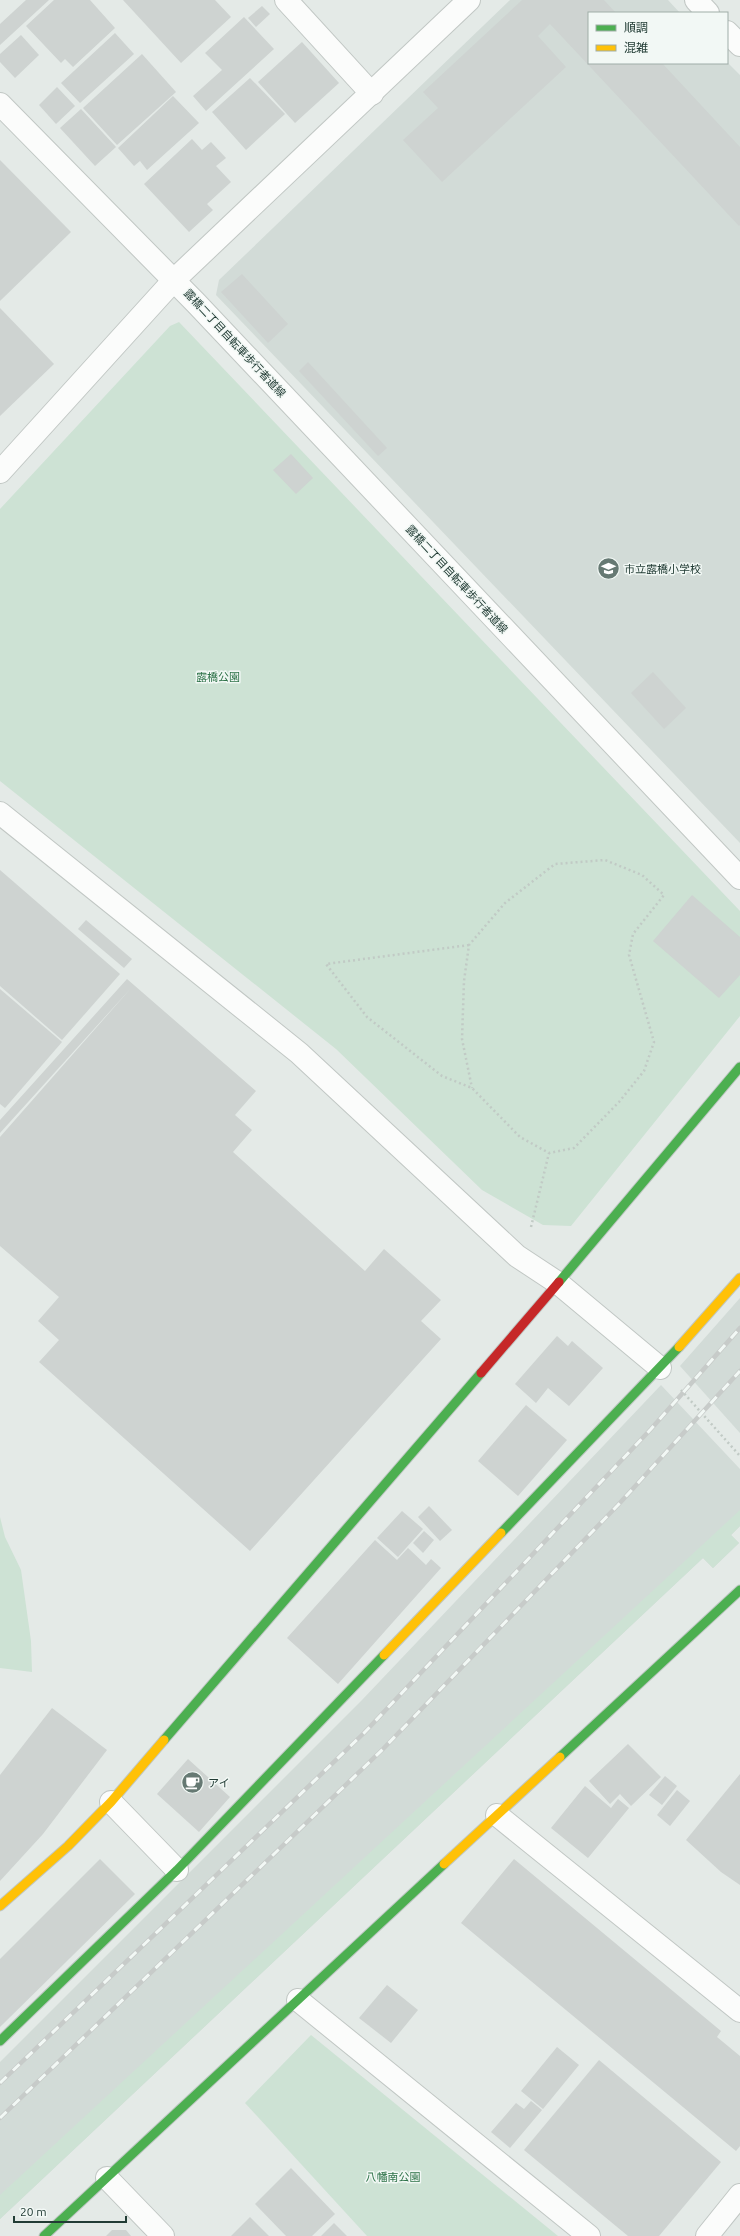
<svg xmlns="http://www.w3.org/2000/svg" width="740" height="2236" font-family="Ubuntu,'Noto Sans JP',sans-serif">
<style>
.built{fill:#d2dbd7}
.green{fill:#cde2d4}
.building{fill:#ced3d1}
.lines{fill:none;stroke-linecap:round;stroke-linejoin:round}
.street-casing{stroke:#c1c7c4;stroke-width:24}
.fast-casing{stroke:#bfc7c4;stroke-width:11}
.slow-casing{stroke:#bfc7c4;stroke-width:11}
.jam-casing{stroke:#bfc7c4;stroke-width:11}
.path{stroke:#c1cac5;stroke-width:2.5;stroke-dasharray:2 3;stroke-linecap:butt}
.street{stroke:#fbfcfb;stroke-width:22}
.fast{stroke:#4caf50;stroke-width:9}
.slow{stroke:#ffc107;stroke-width:9}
.jam{stroke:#c62828;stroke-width:9}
.rail-casing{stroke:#c7cbc9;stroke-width:4.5}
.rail{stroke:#f2f8f5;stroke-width:3;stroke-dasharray:9;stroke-linecap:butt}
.labels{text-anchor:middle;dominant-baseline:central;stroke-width:3;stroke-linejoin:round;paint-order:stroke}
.street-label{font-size:11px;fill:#223c35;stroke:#f2f8f5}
.poi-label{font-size:11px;fill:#223c35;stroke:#f2f8f5;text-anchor:start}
.park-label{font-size:11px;fill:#2d7248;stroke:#f2f8f5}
</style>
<rect width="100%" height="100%" fill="#e4eae7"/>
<g class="built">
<path d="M510,0H668L680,13H589V63L727,62L740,75V843L216,295L219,280Z"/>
<path d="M740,1298V1433L680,1366Z"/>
<path d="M661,1385L740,1469V1526L731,1535L739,1543L713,1568L703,1558L0,2219V2062L362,1700Z"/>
</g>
<g class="green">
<path d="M179,322L740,911V1016L571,1226L543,1225L482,1190L336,1049L0,781V509L170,326Z"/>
<path d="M740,1510V1526L731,1535L739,1543L713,1568L703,1558L0,2219V2195Z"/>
<path d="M0,1517L5,1537L21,1570L31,1641L32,1672L0,1668Z"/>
<path d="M311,2035L558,2236H367L245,2103Z"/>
</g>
<g class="building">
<path d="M26,0H49L0,45V24Z"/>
<path d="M54,0H90L115,28L73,67L65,59L61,63L26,26Z"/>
<path d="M123,0H215L231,17L181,63Z"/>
<path d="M522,0H604L616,13H589V63H662L740,147V225L739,226L550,24L538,36L566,67L442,182L403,140L438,108L423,92Z"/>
<path d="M262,6L270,14L256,27L248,18Z"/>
<path d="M244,17L274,49L206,111L193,96L222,70L205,53Z"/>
<path d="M115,33L134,54L80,103L61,83Z"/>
<path d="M21,35L39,55L15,78L0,62V54Z"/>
<path d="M302,42L339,83L295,123L258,82Z"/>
<path d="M142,54L176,92L117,145L83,108Z"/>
<path d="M250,78L285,114L246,150L212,112Z"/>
<path d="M57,87L75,106L56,124L39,105Z"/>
<path d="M173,96L199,123L147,170L140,161L134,166L118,148Z"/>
<path d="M81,109L116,147L95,166L60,128Z"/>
<path d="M192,139L202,150L211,142L226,158L216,166L231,182L207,204L213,210L189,232L144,184Z"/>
<path d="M0,160L71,232L0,301Z"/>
<path d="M242,274L288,324L268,343L221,292Z"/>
<path d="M0,308L54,364L0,416Z"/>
<path d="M308,362L387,448L378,456L299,371Z"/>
<path d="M291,454L313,478L296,494L273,470Z"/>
<path d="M653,672L686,708L664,729L631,693Z"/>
<path d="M0,870L120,974L62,1040L0,986Z"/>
<path d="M692,895L740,937V975L719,998L653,941Z"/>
<path d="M86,920L132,959L124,968L78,929Z"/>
<path d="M127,979L256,1091L235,1115L252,1130L233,1152L365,1271L384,1249L441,1300L421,1321L441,1339L250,1551L39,1362L59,1340L38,1321L59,1297L0,1246V1137L132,987L0,1133V1120Z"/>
<path d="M0,989L62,1042L5,1108L0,1104Z"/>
<path d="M557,1336L568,1346L572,1341L603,1368L569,1406L548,1388L536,1403L515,1384Z"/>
<path d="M526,1405L567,1440L518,1496L478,1461Z"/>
<path d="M429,1506L452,1530L440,1541L418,1517Z"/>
<path d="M402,1511L423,1529L398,1557L377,1538Z"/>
<path d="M424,1531L434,1540L423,1553L413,1543Z"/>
<path d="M375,1540L397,1560L408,1548L426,1565L431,1559L441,1568L338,1684L287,1638Z"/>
<path d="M52,1708L107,1750L43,1834L0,1881V1775Z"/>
<path d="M628,1744L661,1777L631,1806L620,1794L610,1804L589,1781Z"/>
<path d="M188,1759L230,1797L199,1832L157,1794Z"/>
<path d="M740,1774V1885L721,1872L686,1840Z"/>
<path d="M665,1776L677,1786L662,1805L649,1795Z"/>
<path d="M585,1786L611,1808L618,1799L629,1808L588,1858L551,1828Z"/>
<path d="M677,1790L690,1801L670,1826L657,1815Z"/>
<path d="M100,1859L135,1894L0,2027V1959Z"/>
<path d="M514,1859L721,2031L717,2037L740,2056V2146L736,2151L461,1923Z"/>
<path d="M387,1985L418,2010L391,2043L359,2018Z"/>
<path d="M557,2047L579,2065L543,2109L521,2091Z"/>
<path d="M599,2060L721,2162L659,2236H628L524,2150Z"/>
<path d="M531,2101L542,2110L510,2148L491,2132L516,2103L524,2109Z"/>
<path d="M291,2168L335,2214L312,2236H286L255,2204Z"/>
<path d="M250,2217L269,2236H231Z"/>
<path d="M334,2223L347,2236H321Z"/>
<path d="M112,2230H126L131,2236H106Z"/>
</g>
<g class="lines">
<defs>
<g id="street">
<path d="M286,0L372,94"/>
<path d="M696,0L708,13"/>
<path d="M727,32L740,45"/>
<path d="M0,104L196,303L740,878"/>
<path d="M0,472L174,280L469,0"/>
<path d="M0,813L299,1053L517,1256L558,1283L660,1368"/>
<path d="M111,1802L177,1870"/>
<path d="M497,1815L740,2011"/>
<path d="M298,2000L589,2236"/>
<path d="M107,2178L163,2236"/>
<path d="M707,2236L740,2195"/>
</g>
<g id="fast">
<path d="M559,1282L740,1067"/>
<path d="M501,1533L679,1347"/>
<path d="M164,1740L481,1373"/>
<path d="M560,1757L740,1590"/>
<path d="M0,2041L177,1870L384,1655"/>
<path d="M44,2236L444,1864"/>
</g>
<g id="slow">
<path d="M679,1347L740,1278"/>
<path d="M384,1655L501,1533"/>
<path d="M444,1864L560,1757"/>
<path d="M0,1906L68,1846L111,1802L164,1740"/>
</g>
<path id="jam" d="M481,1373L559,1282"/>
</defs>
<use href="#street" class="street-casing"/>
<use href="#fast" class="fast-casing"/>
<use href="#slow" class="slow-casing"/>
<use href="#jam" class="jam-casing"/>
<g class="path">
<path d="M469,945L326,964L367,1017L442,1076L472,1088L520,1137L549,1153L574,1148L619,1102L644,1071L654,1042L629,955L633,934L664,895L642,875L605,860L555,864L505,903L469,945L464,981L462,1039L472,1088"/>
<path d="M531,1227L549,1153"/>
<path d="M681,1390L740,1456"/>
</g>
<use href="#street" class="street"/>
<use href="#fast" class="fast"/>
<use href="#slow" class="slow"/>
<use href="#jam" class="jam"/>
<defs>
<g id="rail">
<path d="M0,2083L364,1733L651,1429L740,1328"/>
<path d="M0,2118L383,1749L618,1505L740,1371"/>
</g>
</defs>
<use href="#rail" class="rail-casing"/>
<use href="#rail" class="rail"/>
</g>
<defs>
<symbol id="school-disc" viewBox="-11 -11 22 22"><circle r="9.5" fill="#667973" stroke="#f2f8f5"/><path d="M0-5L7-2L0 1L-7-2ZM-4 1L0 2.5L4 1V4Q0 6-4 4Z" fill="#fff"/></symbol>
<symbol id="cafe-disc" viewBox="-11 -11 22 22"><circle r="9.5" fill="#667973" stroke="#f2f8f5"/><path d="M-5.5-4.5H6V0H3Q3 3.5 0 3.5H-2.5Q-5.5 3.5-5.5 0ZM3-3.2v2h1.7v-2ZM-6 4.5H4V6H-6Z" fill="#fff"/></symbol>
</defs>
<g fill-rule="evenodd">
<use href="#school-disc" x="596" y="556" width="25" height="25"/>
<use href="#cafe-disc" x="180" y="1770" width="25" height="25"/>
</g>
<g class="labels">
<g class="street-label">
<text transform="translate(235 343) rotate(47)">露橋二丁目自転車歩行者道線</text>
<text transform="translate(457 579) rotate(47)">露橋二丁目自転車歩行者道線</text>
</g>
<g class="poi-label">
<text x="624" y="569">市立露橋小学校</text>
<text x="208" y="1783">アイ</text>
</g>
<g class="park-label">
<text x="218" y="677">露橋公園</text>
<text x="393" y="2177">八幡南公園</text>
</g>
</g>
<rect x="588" y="12" width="140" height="52" fill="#f2f8f5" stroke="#9fada8"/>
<rect x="596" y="25" width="20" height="6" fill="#4caf50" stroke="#9fada8"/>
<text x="624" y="32" font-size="12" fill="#223c35">順調</text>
<rect x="596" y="45" width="20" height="6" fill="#ffc107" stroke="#9fada8"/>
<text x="624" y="52" font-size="12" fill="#223c35">混雑</text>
<path d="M14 2216v6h112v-6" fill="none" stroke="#223c35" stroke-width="2"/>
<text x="20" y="2216" font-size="12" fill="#223c35" stroke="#f2f8f5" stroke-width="3" paint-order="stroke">20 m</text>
</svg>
